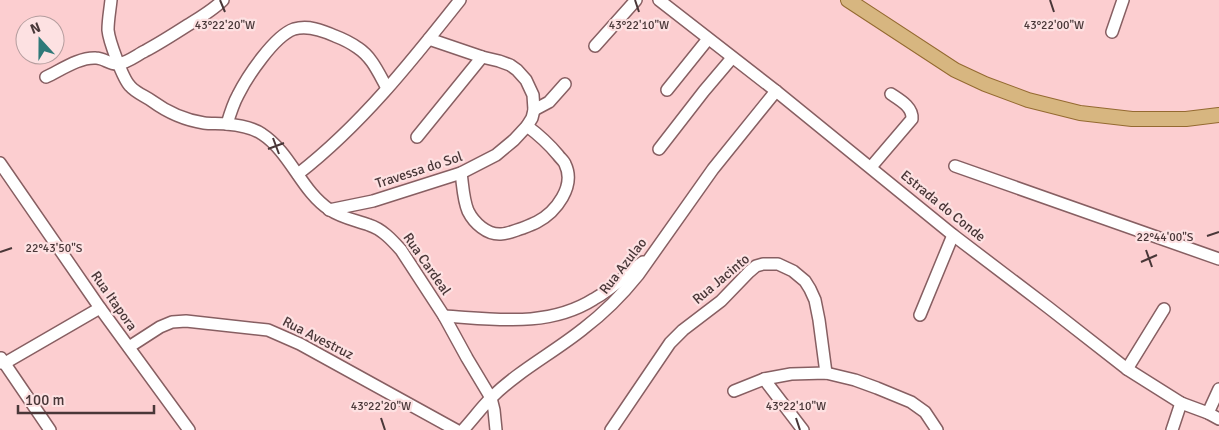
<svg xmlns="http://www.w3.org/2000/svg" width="1219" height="430" font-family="Signika,sans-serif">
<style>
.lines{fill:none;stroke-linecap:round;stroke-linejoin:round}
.minor-casing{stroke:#875f62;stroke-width:14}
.major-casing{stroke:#946a30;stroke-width:16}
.minor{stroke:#fff;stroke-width:11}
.major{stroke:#d7b680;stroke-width:14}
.ticks{fill:none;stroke:#493738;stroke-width:2}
.labels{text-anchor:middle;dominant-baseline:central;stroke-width:4.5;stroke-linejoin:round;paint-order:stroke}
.street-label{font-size:14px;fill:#493738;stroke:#fde1e2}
.ticks-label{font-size:12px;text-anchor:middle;fill:#493738;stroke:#fde1e2;stroke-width:4.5;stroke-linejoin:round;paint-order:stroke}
</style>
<rect width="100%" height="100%" fill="#fcced0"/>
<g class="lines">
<defs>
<g id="minor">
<path d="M111,0C110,10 108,20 108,30C109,41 123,79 130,86C136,93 145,96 152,101C167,112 185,120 204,123C211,124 219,123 226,124C238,125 252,127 262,134C291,153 301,191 330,210C342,218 355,220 369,225C382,229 392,240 401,250L444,316L467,358L491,398L494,410L496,430"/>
<path d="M659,0L776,91L953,235L1049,308L1127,369L1181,403L1208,413L1219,419"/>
<path d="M1112,32L1123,0"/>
<path d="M595,46L636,0"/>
<path d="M46,77C61,70 79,57 96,58C104,58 110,65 118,64C127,63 137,55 145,51C160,43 174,34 188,25C201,17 213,10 223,0"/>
<path d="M667,90L708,39"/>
<path d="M534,110L549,102L565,84"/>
<path d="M227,124C230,114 233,104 238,95C247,77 274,36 294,29C308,25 322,30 335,36C343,39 351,43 358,48C372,57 379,74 387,88"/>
<path d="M417,137L482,57"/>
<path d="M659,149L704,91L732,58"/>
<path d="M0,163L100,308L189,430"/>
<path d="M955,166L1219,259"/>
<path d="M871,167L912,119C913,107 900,100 891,94"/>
<path d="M461,173C463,186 463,199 468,211C474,223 487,235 501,234C508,234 516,230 523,228C528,226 533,224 537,222C556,212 576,186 565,164C564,161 560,158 558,155C549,144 539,135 527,126"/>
<path d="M298,174C361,125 411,62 460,0"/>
<path d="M329,210L373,201L461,173L496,155L514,140L527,126L532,118L534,110L533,95L526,80L517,70L510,65L499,61L482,57L429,39"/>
<path d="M920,315L953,235"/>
<path d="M444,316C495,319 548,328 594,299C612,289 627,274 643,262"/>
<path d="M129,347L160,327L172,322L186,321L268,330L300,344L456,430"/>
<path d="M1,358L50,430"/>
<path d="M0,363H5L100,308"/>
<path d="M1127,369L1164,309"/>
<path d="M764,379L803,430"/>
<path d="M734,391L764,379L791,374L826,373L855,380L877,388L911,402L925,412L937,430"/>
<path d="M1208,413L1219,389"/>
<path d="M463,430C473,419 481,408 491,398C518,371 553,353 583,329C604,313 622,295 638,275L713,169L776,91"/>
<path d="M611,430L670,343L683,330L721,301L749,272L756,266L763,264H778L793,271L805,281L810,289L815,300L819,320L826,373"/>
<path d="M1172,430L1181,403"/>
</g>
<path id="major" d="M848,0L955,70L985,84L1028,100L1080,113L1132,119H1186L1219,115"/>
</defs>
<use href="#minor" class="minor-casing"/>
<use href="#major" class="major-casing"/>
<use href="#minor" class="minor"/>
<use href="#major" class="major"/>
</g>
<path class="ticks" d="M220,0L225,12M635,0L639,12M1050,0L1054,12M273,138L279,154M268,149L284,143M1207,236L1219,232M1146,250L1152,267M0,252L12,248M1141,262L1157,255M381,418L385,430M796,418L800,430"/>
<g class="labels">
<g class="street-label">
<text transform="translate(419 170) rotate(-18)">Travessa do Sol</text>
<text transform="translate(943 206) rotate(39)">Estrada do Conde</text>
<text transform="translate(427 264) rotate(55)">Rua Cardeal</text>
<text transform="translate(623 266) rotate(-52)">Rua Azulao</text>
<text transform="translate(721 279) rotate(-40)">Rua Jacinto</text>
<text transform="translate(114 301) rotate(55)">Rua Itapora</text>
<text transform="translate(318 338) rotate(27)">Rua Avestruz</text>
</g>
</g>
<g class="ticks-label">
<text x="225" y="29">43°22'20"W</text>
<text x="639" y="29">43°22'10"W</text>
<text x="1054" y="29">43°22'00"W</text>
<text x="1165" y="241">22°44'00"S</text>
<text x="54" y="252">22°43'50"S</text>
<text x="381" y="410">43°22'20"W</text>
<text x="796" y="410">43°22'10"W</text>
</g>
<g transform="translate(40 40) rotate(339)"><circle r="24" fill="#fde1e2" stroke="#b59d9e"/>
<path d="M0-4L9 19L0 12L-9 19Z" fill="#2f7979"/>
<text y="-8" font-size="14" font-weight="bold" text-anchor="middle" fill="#493738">N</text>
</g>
<path d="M18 405v8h136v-8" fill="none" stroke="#493738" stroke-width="2.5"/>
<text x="25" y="405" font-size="15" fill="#493738" stroke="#fde1e2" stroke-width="4" paint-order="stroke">100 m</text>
</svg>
